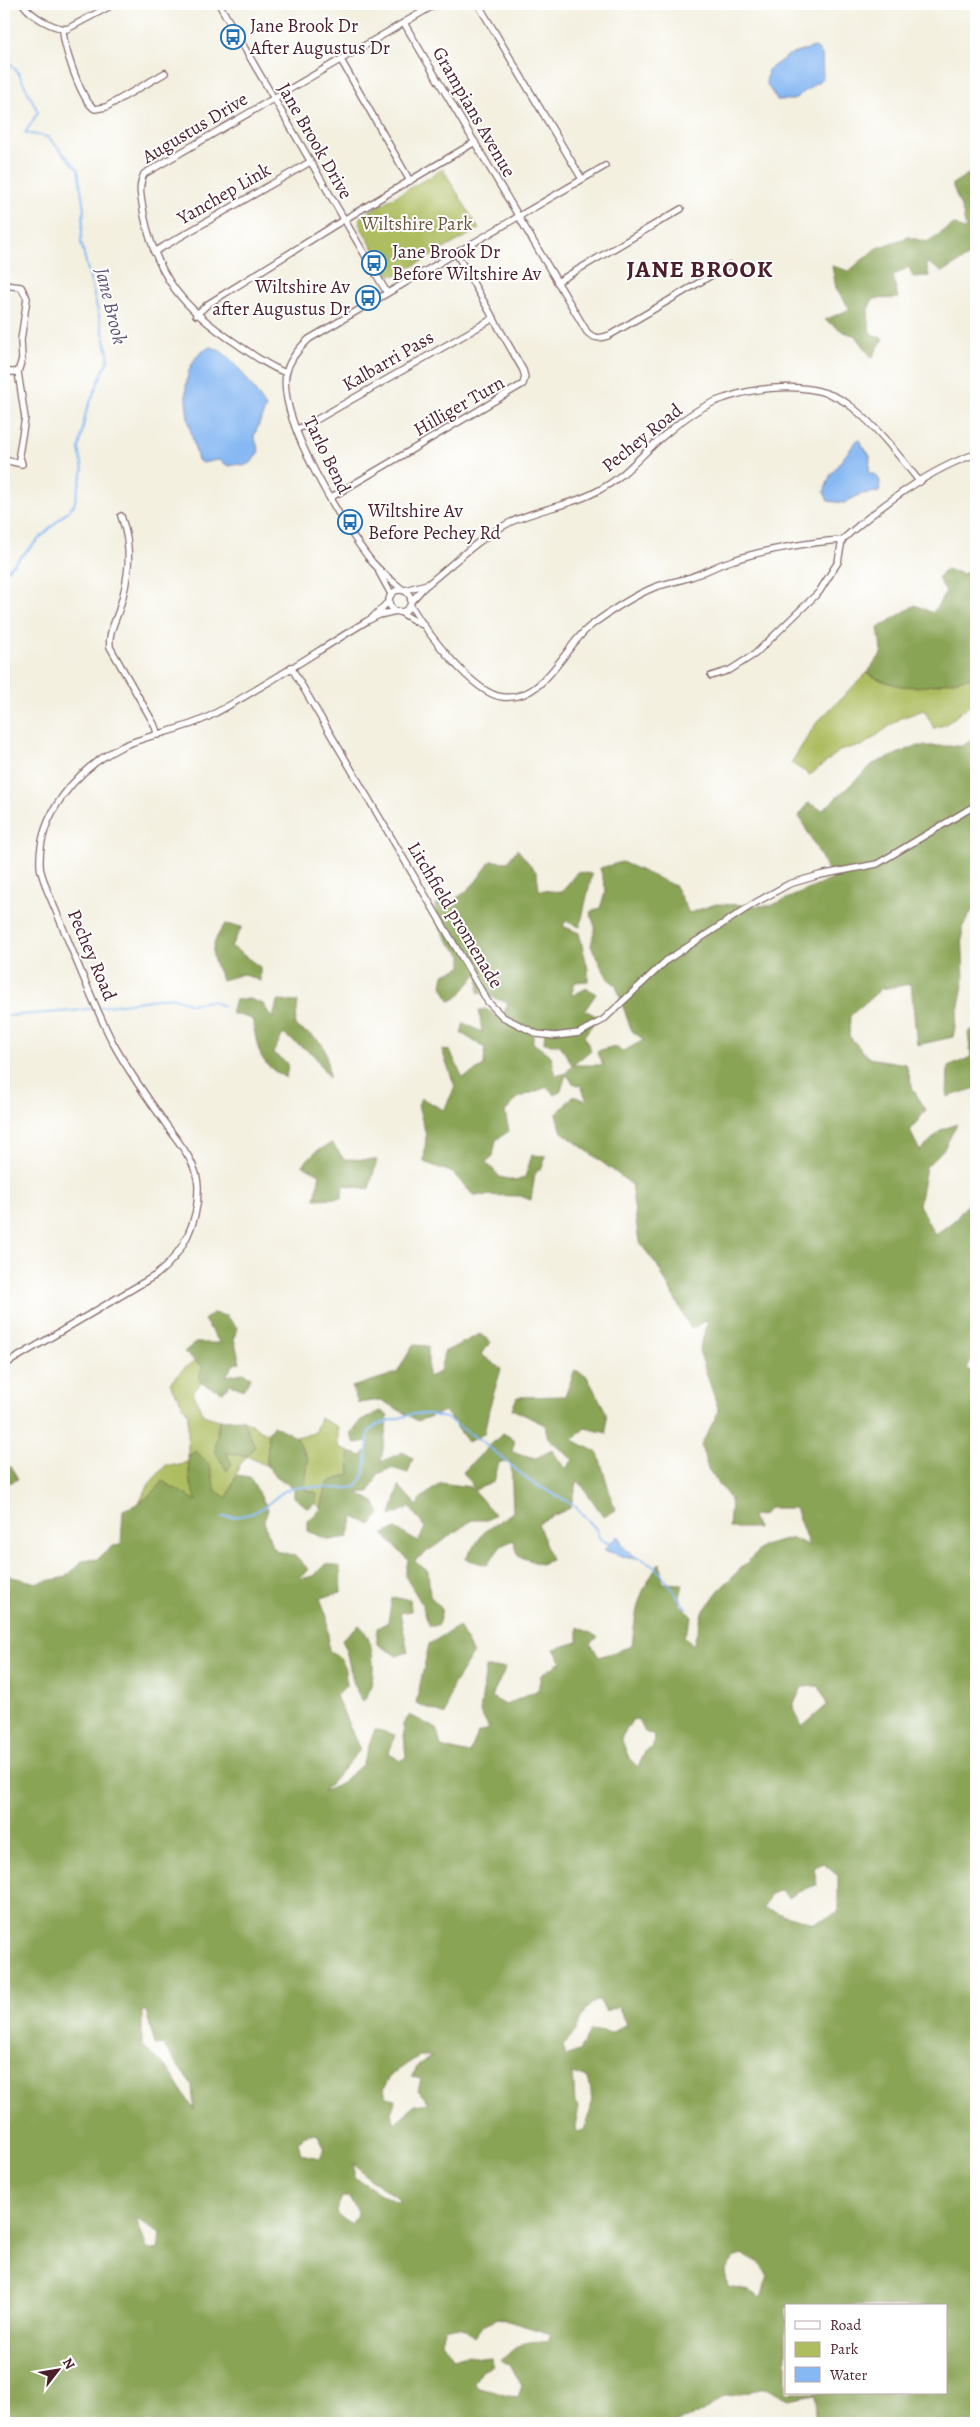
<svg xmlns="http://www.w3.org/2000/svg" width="980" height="2427" font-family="Alegreya,serif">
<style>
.green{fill:#adbd60;stroke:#7c6e46}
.forest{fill:#8aa456;stroke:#6a6240;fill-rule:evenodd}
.water{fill:#86b8f3;stroke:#686c8f}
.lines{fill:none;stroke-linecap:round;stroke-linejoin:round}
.stream{stroke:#86b8f3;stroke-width:2}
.minor-casing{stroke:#85686a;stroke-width:8}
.minor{stroke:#fff;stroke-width:5.5}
.labels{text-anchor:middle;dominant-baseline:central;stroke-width:4;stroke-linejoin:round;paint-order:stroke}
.poi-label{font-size:19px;fill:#4a1f2b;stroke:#fff;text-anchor:start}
.street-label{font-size:19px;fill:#4a1f2b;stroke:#fff}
.park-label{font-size:19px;fill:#6d563e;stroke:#fff}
.water-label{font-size:20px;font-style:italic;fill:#5f5571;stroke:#fff}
.district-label{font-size:24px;font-weight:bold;letter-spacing:1px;fill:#4a1f2b;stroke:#fff}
</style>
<rect width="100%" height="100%" fill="#fff"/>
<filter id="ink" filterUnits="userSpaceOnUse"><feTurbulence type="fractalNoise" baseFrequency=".02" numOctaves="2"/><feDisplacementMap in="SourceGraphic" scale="10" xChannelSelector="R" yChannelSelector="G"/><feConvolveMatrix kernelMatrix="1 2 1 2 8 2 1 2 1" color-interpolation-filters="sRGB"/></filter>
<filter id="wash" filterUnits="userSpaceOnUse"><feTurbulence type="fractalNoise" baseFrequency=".0096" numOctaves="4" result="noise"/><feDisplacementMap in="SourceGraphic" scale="20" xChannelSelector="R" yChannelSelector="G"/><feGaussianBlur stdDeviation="1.12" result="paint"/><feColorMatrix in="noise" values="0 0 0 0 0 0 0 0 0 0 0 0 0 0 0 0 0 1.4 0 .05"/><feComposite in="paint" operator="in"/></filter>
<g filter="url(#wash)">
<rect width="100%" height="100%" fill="#f3f0e0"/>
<g class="green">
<path d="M443,169L479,229L397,275H389L359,224L361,216Z"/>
<path d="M867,673C906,696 930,685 972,677V705C955,713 954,724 934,728L924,710L901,718L862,746L842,749L810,775L791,763L817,722Z"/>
<path d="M195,1361L203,1367L199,1376L201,1383L193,1392L203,1415L219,1420L217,1432L227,1471L232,1464L226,1452L255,1446L242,1419L268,1434L267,1466L247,1456L239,1466L227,1499L215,1490L210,1466L196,1451L188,1456V1414L170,1383L184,1368Z"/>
<path d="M320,1418L338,1427V1446L349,1452L350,1474L327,1483L321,1509L316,1503L317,1493L305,1489L308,1459L296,1437L314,1433Z"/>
<path d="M188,1461L190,1482L198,1501L157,1490L138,1505L149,1484L166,1465H180Z"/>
</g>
<g class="forest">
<path d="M970,173L976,178V252L943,272L926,262L929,276L913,277L909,267L893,276L898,298L873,299L868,309L870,333L883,339L872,358L856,336L844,332L825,320L850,309L836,288L832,266L849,271L875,249L908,237L927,242L954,224L966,231L963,213L952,184Z"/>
<path d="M974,568H976V716L973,713L971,677C930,685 907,696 867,673L882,653L878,628L915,605L933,613L946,592L938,578L946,569L963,574Z"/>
<path d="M976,738V904L962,928L964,980L953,1037L917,1045L911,984L881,989L850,1016L849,1036L869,1058L906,1064L913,1089L926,1110L910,1131L920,1151L941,1130L957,1124L944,1149L926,1167L919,1205L935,1235L956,1219L976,1192V1351L967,1368L976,1375V2423H793L816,2419L815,2394L789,2399L766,2388L725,2396L698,2415L674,2423H4V1575L37,1583L66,1577L82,1561L98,1559L112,1546L121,1545L123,1510C139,1504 153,1496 162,1481L197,1501L190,1482L188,1456L196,1451L210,1466L215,1490L227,1498L237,1475L250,1477L268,1509L264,1521L271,1544L277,1551L296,1556L308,1569L300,1579L314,1576L325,1564L340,1567L341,1592L320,1598L327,1617L329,1651C347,1658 344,1668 347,1685L336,1696L360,1750L323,1792L338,1785L362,1765L375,1729L395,1735L389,1753L400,1761L406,1757L403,1724L410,1715L437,1729L441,1747L469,1754L478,1733L489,1729L480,1712L486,1668H506L491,1697L506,1705L538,1690L541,1675L561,1662L554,1649L578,1642V1627L598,1637L591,1644L599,1657L632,1646C636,1609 637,1594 660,1563L662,1583L683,1584L679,1603L692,1617L684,1636L693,1646L702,1613L719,1590L763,1546L793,1538L809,1546L795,1508H769L763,1515L751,1516L757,1528H729L731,1500L708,1469L701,1445L719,1411L699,1351L708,1320L691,1329L657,1265L639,1242L631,1184L562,1132L556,1115L573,1096L587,1101L581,1086L573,1083L566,1074L561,1091L555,1095L547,1087L518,1098L505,1112L509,1131L496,1140L493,1156L486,1162L500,1177L516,1181L525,1177L532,1155L546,1156L542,1168L535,1173L531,1200L520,1196L473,1195L453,1173L424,1162L426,1135L418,1105L421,1098L444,1110L455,1087L442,1050L450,1051L463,1078L484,1066L485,1048L461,1033L464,1023L482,1032L479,1010L486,1009L501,1020L508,1003L478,992L479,977L478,973L458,997L450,1001L442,986L444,974L462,967V955C446,942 436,926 435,905C466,899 473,885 491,861L508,862L517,849L537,873L539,890L562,892L577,872L592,874L580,927L566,921L563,926L579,933L588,969V981L575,982L571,996L587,988L596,994L585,1010L598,1017L584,1036L591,1050L573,1065H603L597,1051L615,1046L622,1052L644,1040L631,1030L616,985L608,979L591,946L595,927L590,912L600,908L606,890L600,868L622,862L675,886L689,913L716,904L770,906L833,879L799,816L808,803L823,810L873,764L916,746H962ZM545,1029L544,1043L560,1045L572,1065L566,1073L556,1076L551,1056L533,1043V1030ZM819,1686L827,1705L802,1727L793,1706L802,1687ZM633,1719L639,1720L645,1732L654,1736L653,1747L645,1752L638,1767L629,1758L621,1738ZM823,1863L838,1876V1913L814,1923L763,1909L770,1895L781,1890L788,1898L798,1891L817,1885L814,1867ZM599,2000L606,2011L618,2007L626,2024L611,2033L591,2030L579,2051L565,2056L562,2045C567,2040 576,2033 578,2027C582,2014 585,2006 599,2000ZM142,2011H146L155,2045L164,2046L192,2086L194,2110L169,2070L142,2045ZM419,2056H432L418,2065L412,2077L421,2079L418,2090L429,2103L415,2105L395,2123L391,2113L396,2099L387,2097L383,2089L391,2075ZM573,2073L588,2078C594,2098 592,2111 584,2130L576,2132L575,2126L579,2108L575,2102ZM317,2134L325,2149L319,2158L301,2154L298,2142L305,2136ZM354,2163L369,2179L399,2198L400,2203L384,2196L354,2177ZM342,2197H349L358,2212L352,2224L338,2216L336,2211ZM136,2218L160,2233L158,2251L147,2249ZM743,2255L761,2264L768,2276L761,2298L749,2291L728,2287L725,2271L734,2258ZM786,2306H946V2393H786ZM498,2318L551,2334L548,2342C525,2339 516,2345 501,2361L510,2364L522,2386L518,2397L479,2388L474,2383L481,2371L494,2366L491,2358L466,2355L454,2359L441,2340L445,2327L463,2328L474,2337L483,2325Z"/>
<path d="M225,924L242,927L231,946L260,967V981L243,974L222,980C210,954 208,949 225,924Z"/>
<path d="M250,999L263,1004L273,1019L277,1001L298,1002L295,1026C327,1045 325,1040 329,1078L314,1055L283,1034L273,1053L288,1064L286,1078C256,1062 259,1050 252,1019L231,1013L235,1000Z"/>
<path d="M976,1027V1088L947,1097L948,1067L971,1057L968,1033Z"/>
<path d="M332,1143L344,1159L377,1160L369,1189L343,1185L342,1198L315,1199L320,1174L302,1165L315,1152Z"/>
<path d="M213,1313L226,1316L237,1327L234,1339L240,1363L234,1364L226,1376L243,1373L251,1377L243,1390L230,1384L223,1392L201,1383L199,1376L203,1367L184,1352L195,1343H220L204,1320Z"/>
<path d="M480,1334L491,1342L481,1354L501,1369L489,1409L484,1434L468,1442L445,1411L418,1421L381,1400L358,1403L352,1387L397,1373L413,1345L428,1346V1377L440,1372L444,1352Z"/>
<path d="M575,1370L586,1375L606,1412L607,1433L585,1428L573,1440L598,1453L615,1510L604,1517L578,1480L570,1508L538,1523L551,1560L540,1564L518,1556L514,1540L501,1546L487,1565L465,1559L485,1531L513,1512L511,1463L499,1462L494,1482L475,1490L463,1472L503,1433L515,1440L512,1452L536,1458L552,1450L565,1469L573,1460L548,1438L545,1425L512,1409L517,1397L565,1396Z"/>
<path d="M381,1411L388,1416L381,1462L403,1452L413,1458L408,1473L391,1468L378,1474L369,1492L357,1493L374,1502L380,1514L371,1525L354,1517L348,1537L329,1540L308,1531V1521L321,1509L327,1483L350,1474L349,1452L362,1456L369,1447L368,1441L355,1443L350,1434L361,1420Z"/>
<path d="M242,1419L255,1446L247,1456L226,1453L232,1464L227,1471L215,1451L219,1420Z"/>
<path d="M273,1425L296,1437L308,1459L305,1489L317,1493L316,1503L308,1508L294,1497V1489L276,1476L267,1466L268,1434Z"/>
<path d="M4,1465L11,1467L18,1479L4,1485Z"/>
<path d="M441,1483L471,1487L495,1515L487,1520H472L414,1561L428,1571L430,1596L442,1609L438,1626H429L422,1604L405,1576L408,1560L383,1534L396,1529L418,1542L425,1528L410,1507L391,1516L399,1486L417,1506L420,1499Z"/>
<path d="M392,1598L410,1599L411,1611L400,1613L408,1652L397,1656L377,1644V1628L388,1622Z"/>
<path d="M359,1625C376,1638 378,1687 363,1701C349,1684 351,1659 342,1639Z"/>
<path d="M459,1626L473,1654L452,1687L445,1715L416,1703L429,1644Z"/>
</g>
<g class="water">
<path d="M815,47L822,54L823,78L793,100H777L766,83L768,70L789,55Z"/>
<path d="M210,347C231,350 254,390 266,407L254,436L259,451L251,463L243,466L239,464L229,466L218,460L202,463L198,460C190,429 170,365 210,347Z"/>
<path d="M858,439L870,456L869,473L876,475L880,481L879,492L861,494L844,503L828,501L824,492L831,474Z"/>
<path d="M618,1535L624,1548L637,1558H628L604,1550Z"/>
</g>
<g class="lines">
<g class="stream">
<path d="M4,56L19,74L38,112L25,133L48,137L78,169L84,209L81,242L109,357L86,412L79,449L83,470L74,505L4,573"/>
<path d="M4,1016L73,1011L171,997L192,1004L210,1001L224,1006"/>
<path d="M222,1517C241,1517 255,1515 269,1503C274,1499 281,1492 287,1490C311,1482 333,1492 356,1487C370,1472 365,1451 369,1432L376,1425L413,1414H428L446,1418L483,1442L531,1482L574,1505L596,1529L600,1539L612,1545"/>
<path d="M636,1557C659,1562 672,1591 686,1608"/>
</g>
</g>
</g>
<g filter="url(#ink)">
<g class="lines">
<defs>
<g id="minor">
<path d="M23,4C31,16 52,28 67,29L114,4"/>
<path d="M219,4L387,293"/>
<path d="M478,4L582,179"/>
<path d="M404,23L587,332C594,339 600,339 610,335L729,265"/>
<path d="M63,29C63,45 81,101 95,109L106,107L165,73"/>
<path d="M341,60L410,181"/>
<path d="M154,252L310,162"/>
<path d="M557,282L681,209"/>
<path d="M4,285L21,287L27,298L21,340L22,359L18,372L25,418L19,454L22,464L4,460"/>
<path d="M196,315L208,304L335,225L475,142"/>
<path d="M4,372H18"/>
<path d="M286,373C268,366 253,355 237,344C184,309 157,278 144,215C142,200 137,188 144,174L436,4"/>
<path d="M297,429L309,424L494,318"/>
<path d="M330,498L523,384L525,377L523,370L456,253"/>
<path d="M121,516C133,548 129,578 119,610C115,622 108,634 110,647L154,724L158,735"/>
<path d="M842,540C877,508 931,468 976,454"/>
<path d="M379,572L391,594"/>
<path d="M402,589C392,581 382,573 373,563C344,528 278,420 286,374C289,360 298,349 309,339L605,166"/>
<circle cx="400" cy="601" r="11"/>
<path d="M405,590L427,584"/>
<path d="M412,600C418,595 422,588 428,584C454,563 479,538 509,523C539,508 572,506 601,489C627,475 644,451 667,433C683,419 705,404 725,398C763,385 819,380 852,407C878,428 899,456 920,482"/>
<path d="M411,606C426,631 474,695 503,697C547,701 564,644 593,624C612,610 633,596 655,587C667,583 679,581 691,577C706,572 719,564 734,560C763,550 811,542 842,540"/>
<path d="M400,612L420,624"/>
<path d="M373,617L389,601"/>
<path d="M291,667L488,1002L503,1017L537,1034L555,1036L579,1033L603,1020L667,960L755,903L789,884L820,875L877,864L976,805"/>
<path d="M711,676L730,670L755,654L819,592L838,562L842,540"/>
<path d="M4,1365L156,1275C183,1254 199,1221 198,1186C197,1162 178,1142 165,1123C147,1097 128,1071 113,1043C89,996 69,940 47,890C45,882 40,873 40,865C38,815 76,770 119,748C144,735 181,731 208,717C263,688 314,653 367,621L379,615L396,611"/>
</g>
</defs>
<use href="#minor" class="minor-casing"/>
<use href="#minor" class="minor"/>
</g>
</g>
<defs>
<symbol id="bus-ring" viewBox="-11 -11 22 22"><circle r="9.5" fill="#fff" stroke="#1f6fb2" stroke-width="1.5"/><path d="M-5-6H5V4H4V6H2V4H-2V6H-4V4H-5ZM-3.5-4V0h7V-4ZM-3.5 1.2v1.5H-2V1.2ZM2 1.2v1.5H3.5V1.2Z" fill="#1f6fb2"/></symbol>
</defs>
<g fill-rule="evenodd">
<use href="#bus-ring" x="219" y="23" width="28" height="28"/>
<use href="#bus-ring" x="360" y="249" width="28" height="28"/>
<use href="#bus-ring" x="354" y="284" width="28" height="28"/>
<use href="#bus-ring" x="336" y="508" width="28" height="28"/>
</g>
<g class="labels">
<g class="poi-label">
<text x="250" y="26">Jane Brook Dr<tspan x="250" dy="22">After Augustus Dr</tspan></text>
<text x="392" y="252">Jane Brook Dr<tspan x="392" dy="22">Before Wiltshire Av</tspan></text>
<text x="350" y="287" text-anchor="end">Wiltshire Av<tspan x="350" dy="22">after Augustus Dr</tspan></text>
<text x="368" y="511">Wiltshire Av<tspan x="368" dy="22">Before Pechey Rd</tspan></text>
</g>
<g class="street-label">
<text transform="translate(474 112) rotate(60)">Grampians Avenue</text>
<text transform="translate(195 128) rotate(-31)">Augustus Drive</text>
<text transform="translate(315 141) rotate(60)">Jane Brook Drive</text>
<text transform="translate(224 194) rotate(-30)">Yanchep Link</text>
<text transform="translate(388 361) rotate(-30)">Kalbarri Pass</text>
<text transform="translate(459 406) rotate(-30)">Hilliger Turn</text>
<text transform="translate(642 438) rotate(-39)">Pechey Road</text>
<text transform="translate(327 455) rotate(64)">Tarlo Bend</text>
<text transform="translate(455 915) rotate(59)">Litchfield promenade</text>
<text transform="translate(92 955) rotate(67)">Pechey Road</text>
</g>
<g class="park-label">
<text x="417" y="224">Wiltshire Park</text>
</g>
<g class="water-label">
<text transform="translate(111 306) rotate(76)">Jane Brook</text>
</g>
<g class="district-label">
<text x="700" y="269">JANE BROOK</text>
</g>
</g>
<rect width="980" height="2427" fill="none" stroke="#fff" stroke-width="20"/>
<rect x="785" y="2304" width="162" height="90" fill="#ffffff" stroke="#b7a5aa"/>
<rect x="795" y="2321" width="25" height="8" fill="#ffffff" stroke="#b7a5aa"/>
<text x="830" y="2330" font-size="15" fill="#4a1f2b">Road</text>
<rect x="795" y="2342" width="25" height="15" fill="#adbd60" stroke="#b7a5aa"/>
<text x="830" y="2354" font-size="15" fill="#4a1f2b">Park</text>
<rect x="795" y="2367" width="25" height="15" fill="#86b8f3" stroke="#b7a5aa"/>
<text x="830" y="2380" font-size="15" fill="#4a1f2b">Water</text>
<g transform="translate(58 2370) rotate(59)" stroke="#ffffff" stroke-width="4" paint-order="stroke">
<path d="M0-4L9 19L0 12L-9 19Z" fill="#4a1f2b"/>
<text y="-8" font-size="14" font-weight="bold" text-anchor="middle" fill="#4a1f2b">N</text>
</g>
</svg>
